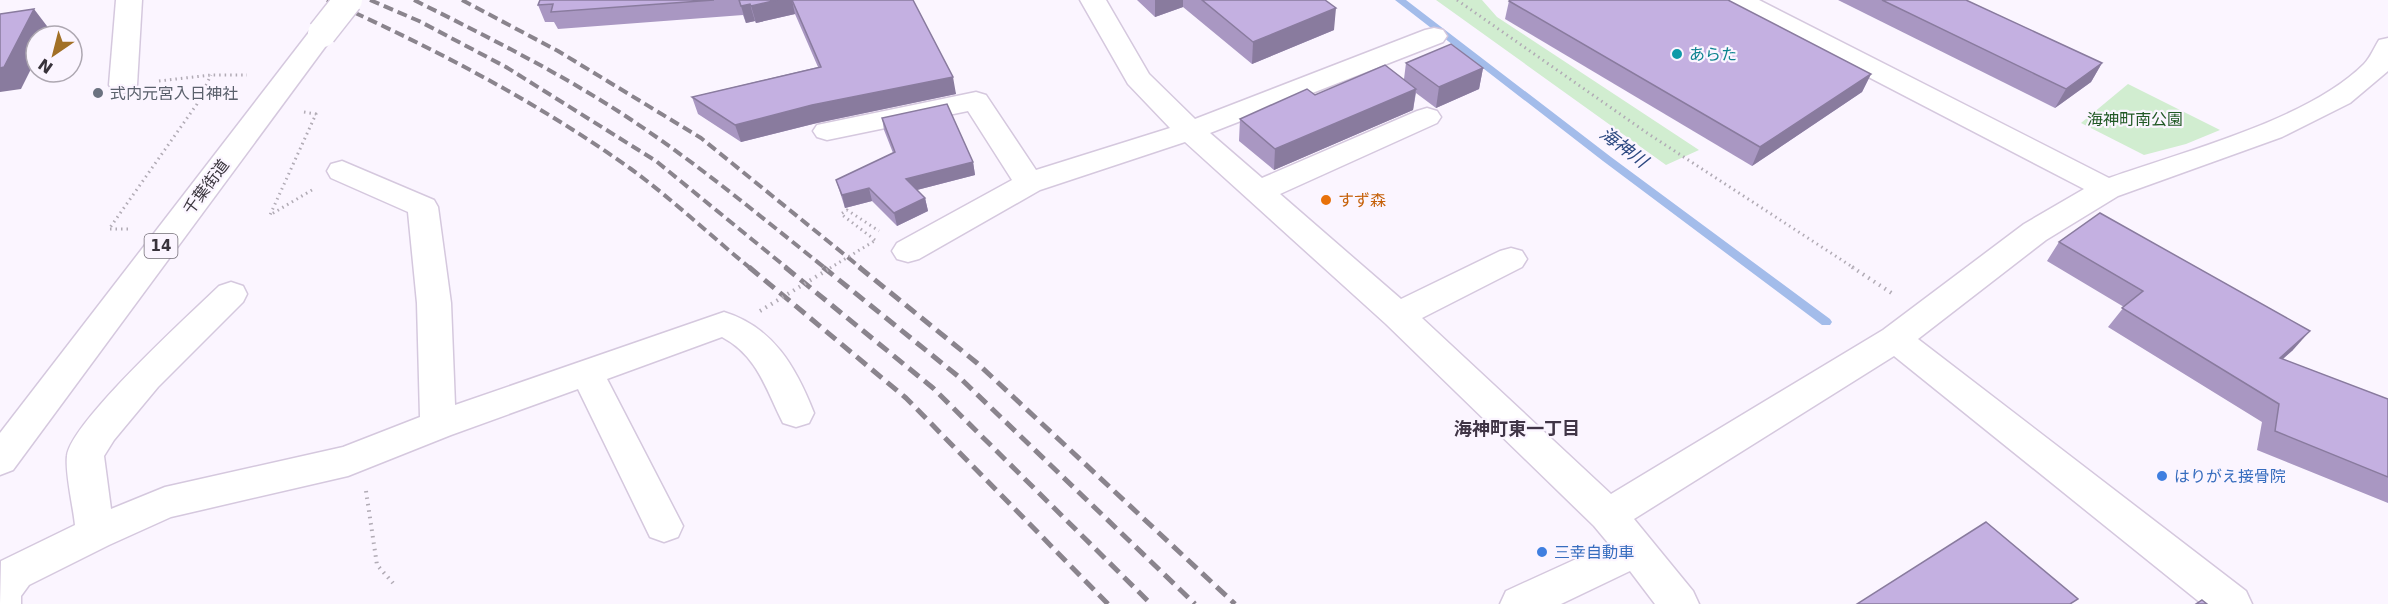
<svg xmlns="http://www.w3.org/2000/svg" width="2388" height="604" font-family="'DejaVu Sans','Noto Sans JP',sans-serif">
<style>
.green{fill:#d1edd0}
.lines{fill:none;stroke-linecap:round;stroke-linejoin:round}
.stream{fill:#a3bcea;fill-rule:evenodd}
.minor-casing{stroke:#d5c8de;stroke-width:3}
.highway-casing{stroke:#d5c8de;stroke-width:3}
.path-far1{stroke:#b1abb5;stroke-width:3;stroke-dasharray:1.5 4;stroke-linecap:butt}
.path{stroke:#b1abb5;stroke-width:4;stroke-dasharray:1.5 5;stroke-linecap:butt}
.minor{fill:#fff;fill-rule:evenodd}
.highway{fill:#fff;fill-rule:evenodd}
.rail-far1{stroke:#8a848d;stroke-width:4;stroke-dasharray:10 5;stroke-linecap:butt}
.rail{stroke:#8a848d;stroke-width:5;stroke-dasharray:13 7;stroke-linecap:butt}
.highway-bridge-casing{stroke:#d5c8de;stroke-width:31;stroke-linecap:butt}
.path-bridge-far1{stroke:#b1abb5;stroke-width:3;stroke-dasharray:1.5 4;stroke-linecap:butt}
.path-bridge{stroke:#b1abb5;stroke-width:4;stroke-dasharray:1.5 5;stroke-linecap:butt}
.highway-bridge{stroke:#fff;stroke-width:28}
.wall{fill:#a997c2}
.shaded-wall{fill:#897b9e}
.building{fill:#c4b0e1;stroke:#897b9e;stroke-width:1.5}
.culture-dot{fill:#0f9aa8;stroke:#fbf5ff;stroke-width:2}
.worship-dot{fill:#6b7280;stroke:#fbf5ff;stroke-width:2}
.food-dot{fill:#e8710a;stroke:#fbf5ff;stroke-width:2}
.shop-dot{fill:#3f7fe0;stroke:#fbf5ff;stroke-width:2}
.labels{text-anchor:middle;dominant-baseline:central;stroke-width:4.5;stroke-linejoin:round;paint-order:stroke}
.shield{fill:#fbf5ff;stroke:#726d76;stroke-width:1.5}
.shield-label{font-size:15px;font-weight:bold;fill:#38333b}
.culture-label{font-size:16px;fill:#0d838f;stroke:#fbf5ff;text-anchor:start}
.worship-label{font-size:16px;fill:#5b616d;stroke:#fbf5ff;text-anchor:start}
.park-label{font-size:16px;fill:#215925;stroke:#fbf5ff}
.street-label{font-size:16px;fill:#38333b;stroke:#fbf5ff}
.food-label{font-size:16px;fill:#c56008;stroke:#fbf5ff;text-anchor:start}
.shop-label{font-size:16px;fill:#366cbe;stroke:#fbf5ff;text-anchor:start}
.water-label{font-size:18px;font-style:italic;fill:#2c4881;stroke:#fbf5ff}
.neighbourhood-label{font-size:18px;font-weight:bold;fill:#403546;stroke:#fbf5ff}
</style>
<rect width="100%" height="100%" fill="#fbf5ff"/>
<g class="green">
<path d="M1436,0H1482L1497,17L1699,150L1666,165Z"/>
<path d="M2128,84L2220,130L2186,144L2144,155L2081,123Z"/>
</g>
<g class="lines">
<path class="stream" d="M1395,0H1406L1611,157L1830,319L1832,322L1830,325H1822L1603,161Z"/>
<defs>
<g id="minor">
<path d="M116,0H142L137,85L133,91L123,93L113,91L109,85Z"/>
<path d="M1080,0H1106L1149,74L1195,119L1425,30L1434,28L1443,30L1447,36L1443,42L1210,133L1262,178L1417,111L1427,108L1437,111L1441,117L1437,123L1280,194L1401,299L1500,251L1511,248L1522,251L1527,259L1522,267L1422,318L1611,494L1883,330L2024,224L2084,189L1730,5L1726,0H1759L2109,178C2185,151 2308,120 2364,64C2370,58 2374,48 2379,40L2388,38V71L2350,103L2282,137L2118,196L2046,240L1918,339L2246,591L2252,604H2202L1894,356L1634,519L1693,591L1699,604H1655L1630,571L1561,604H1500L1506,591L1609,544L1594,526L1386,324L1185,142L1040,190L919,259L908,262L897,259L892,251L897,243L1012,180L968,111L827,140L817,137L813,131L817,125L976,92L986,95L1036,170L1170,128L1128,84Z"/>
<path d="M342,161L434,200L438,207L451,303L455,405L724,312C773,327 796,367 814,413L809,423L796,427L783,423C766,390 758,356 722,337L607,379L683,526L678,537L664,542L650,537L578,389L451,435L348,476L171,517L109,545L29,585L21,596V604H0L1,561L75,525C73,506 65,473 67,456C70,423 191,313 219,286L231,282L243,286L247,294L243,302L158,387L114,440L104,456L111,509L165,487L343,447L420,417L417,303L408,212L331,178L327,171L331,164Z"/>
</g>
<path id="highway" d="M322,25L331,27L335,33L331,39L13,470L0,475V433L313,27Z"/>
</defs>
<use href="#minor" class="minor-casing"/>
<use href="#highway" class="highway-casing"/>
<g class="path-far1">
<path d="M1457,0L1650,135L1854,268"/>
<path d="M159,81L211,75H247"/>
<path d="M304,112L316,114L270,215L312,190"/>
<path d="M128,229H109L197,104L211,75"/>
<path d="M875,240L841,214L847,210L879,231"/>
</g>
<g class="path">
<path d="M1852,267L1893,294"/>
<path d="M366,491L377,565L393,583"/>
</g>
<use href="#minor" class="minor"/>
<use href="#highway" class="highway"/>
<g class="rail-far1">
<path d="M327,0C433,48 536,101 631,169C672,199 711,236 750,268"/>
<path d="M370,0L419,21L506,67L656,161L787,268"/>
<path d="M414,0C480,33 548,67 610,106C686,154 755,212 825,268"/>
<path d="M462,0L558,51L701,138L861,268"/>
</g>
<g class="rail">
<path d="M749,267L906,398L1108,604"/>
<path d="M785,267L933,388L1151,604"/>
<path d="M823,267L959,377L1195,604"/>
<path d="M859,267L977,363L1235,604"/>
</g>
<defs>
<path id="highway-bridge" d="M322,33L348,0"/>
</defs>
<use href="#highway-bridge" class="highway-bridge-casing"/>
<path class="path-bridge-far1" d="M830,268L876,240"/>
<path class="path-bridge" d="M760,311L832,267"/>
<use href="#highway-bridge" class="highway-bridge"/>
</g>
<g class="wall">
<path d="M540,0H913L956,94L817,123L741,142L698,114L692,97L818,67L795,14L756,23L755,21L746,23L743,15L558,29L554,22H545L538,5Z"/>
<path d="M1137,0H1325L1334,30L1252,64L1183,7L1155,17Z"/>
<path d="M1838,0H1966L2102,63L2091,82L2055,108Z"/>
<path d="M1509,1L1871,74L1862,92L1752,166L1505,19Z"/>
<path d="M1406,63L1483,68L1479,89L1436,108L1416,93L1413,110L1274,170L1239,141L1240,119L1315,95L1404,79Z"/>
<path d="M882,118L973,162L975,175L917,190L925,198L928,211L897,226L872,201L845,208L836,180L893,153L884,130Z"/>
<path d="M2059,242L2293,350L2283,359L2388,399V503L2257,450L2262,422L2108,327L2124,307L2047,261Z"/>
</g>
<g class="shaded-wall">
<path d="M777,0H792L795,14L756,23L751,6Z"/>
<path d="M1155,0H1183V7L1155,17Z"/>
<path d="M750,4L755,21L746,23L741,6Z"/>
<path d="M1336,8L1334,30L1252,64L1253,42Z"/>
<path d="M34,9L50,30L47,36H36V59L21,89L0,92V68Z"/>
<path d="M2102,63L2091,82L2055,108L2066,89Z"/>
<path d="M1483,68L1479,89L1436,108L1439,87Z"/>
<path d="M1871,74L1862,92L1752,166L1760,147Z"/>
<path d="M953,77L956,94L817,123L741,142L735,125L812,105Z"/>
<path d="M1416,89L1413,110L1274,170L1275,149Z"/>
<path d="M973,162L975,175L909,192L906,179Z"/>
<path d="M869,188L872,201L845,208L842,195Z"/>
<path d="M925,198L928,211L897,226L894,213Z"/>
<path d="M2310,331L2293,350L2263,376L2280,358Z"/>
</g>
<g class="building">
<path d="M540,0H714L551,12L553,4L538,5Z"/>
<path d="M739,0H777L751,6L750,4L741,6Z"/>
<path d="M792,0H913L953,77L812,105L735,125L692,97L821,67Z"/>
<path d="M1202,0H1325L1336,8L1253,42Z"/>
<path d="M1510,0H1728L1871,74L1760,147L1509,1Z"/>
<path d="M1882,0H1966L2102,63L2066,89Z"/>
<path d="M34,9L4,67L0,68V14Z"/>
<path d="M1451,44L1483,68L1439,87L1406,63Z"/>
<path d="M1385,65L1416,89L1275,149L1240,119L1307,89L1315,95Z"/>
<path d="M947,104L973,162L906,179L925,198L894,213L869,188L842,195L836,180L895,152L882,118Z"/>
<path d="M2100,213L2310,331L2280,358L2388,399V477L2275,431L2279,404L2122,308L2143,291L2059,242Z"/>
<path d="M1986,522L2078,599L2070,604H1857Z"/>
<path d="M2202,600L2207,604H2196Z"/>
</g>
<circle class="culture-dot" cx="1677" cy="54" r="6"/>
<circle class="worship-dot" cx="98" cy="93" r="6"/>
<circle class="food-dot" cx="1326" cy="200" r="6"/>
<g class="shop-dot">
<circle cx="2162" cy="476" r="6"/>
<circle cx="1542" cy="552" r="6"/>
</g>
<g class="labels">
<rect class="shield" x="144.5" y="234" width="33" height="24" rx="4.5"/>
<g class="shield-label">
<text x="161" y="246">14</text>
</g>
<g class="culture-label">
<text x="1689" y="54">あらた</text>
</g>
<g class="worship-label">
<text x="110" y="93">式内元宮入日神社</text>
</g>
<g class="park-label">
<text x="2135" y="119">海神町南公園</text>
</g>
<g class="street-label">
<text transform="translate(206 187) rotate(-53)">千葉街道</text>
</g>
<g class="food-label">
<text x="1338" y="200">すず森</text>
</g>
<g class="shop-label">
<text x="2174" y="476">はりがえ接骨院</text>
<text x="1554" y="552">三幸自動車</text>
</g>
<g class="water-label">
<text transform="translate(1624 147) rotate(37)">海神川</text>
</g>
<g class="neighbourhood-label">
<text x="1517" y="428">海神町東一丁目</text>
</g>
</g>
<g transform="translate(54 54) rotate(215)"><circle r="28" fill="#fbf5ff" stroke="#ada7b1" stroke-width="1.5"/>
<path d="M0-4.5L10 22L0 15L-10 22Z" fill="#a27026"/>
<text y="-9" font-size="16" font-weight="bold" text-anchor="middle" fill="#38333b">N</text>
</g>
</svg>
